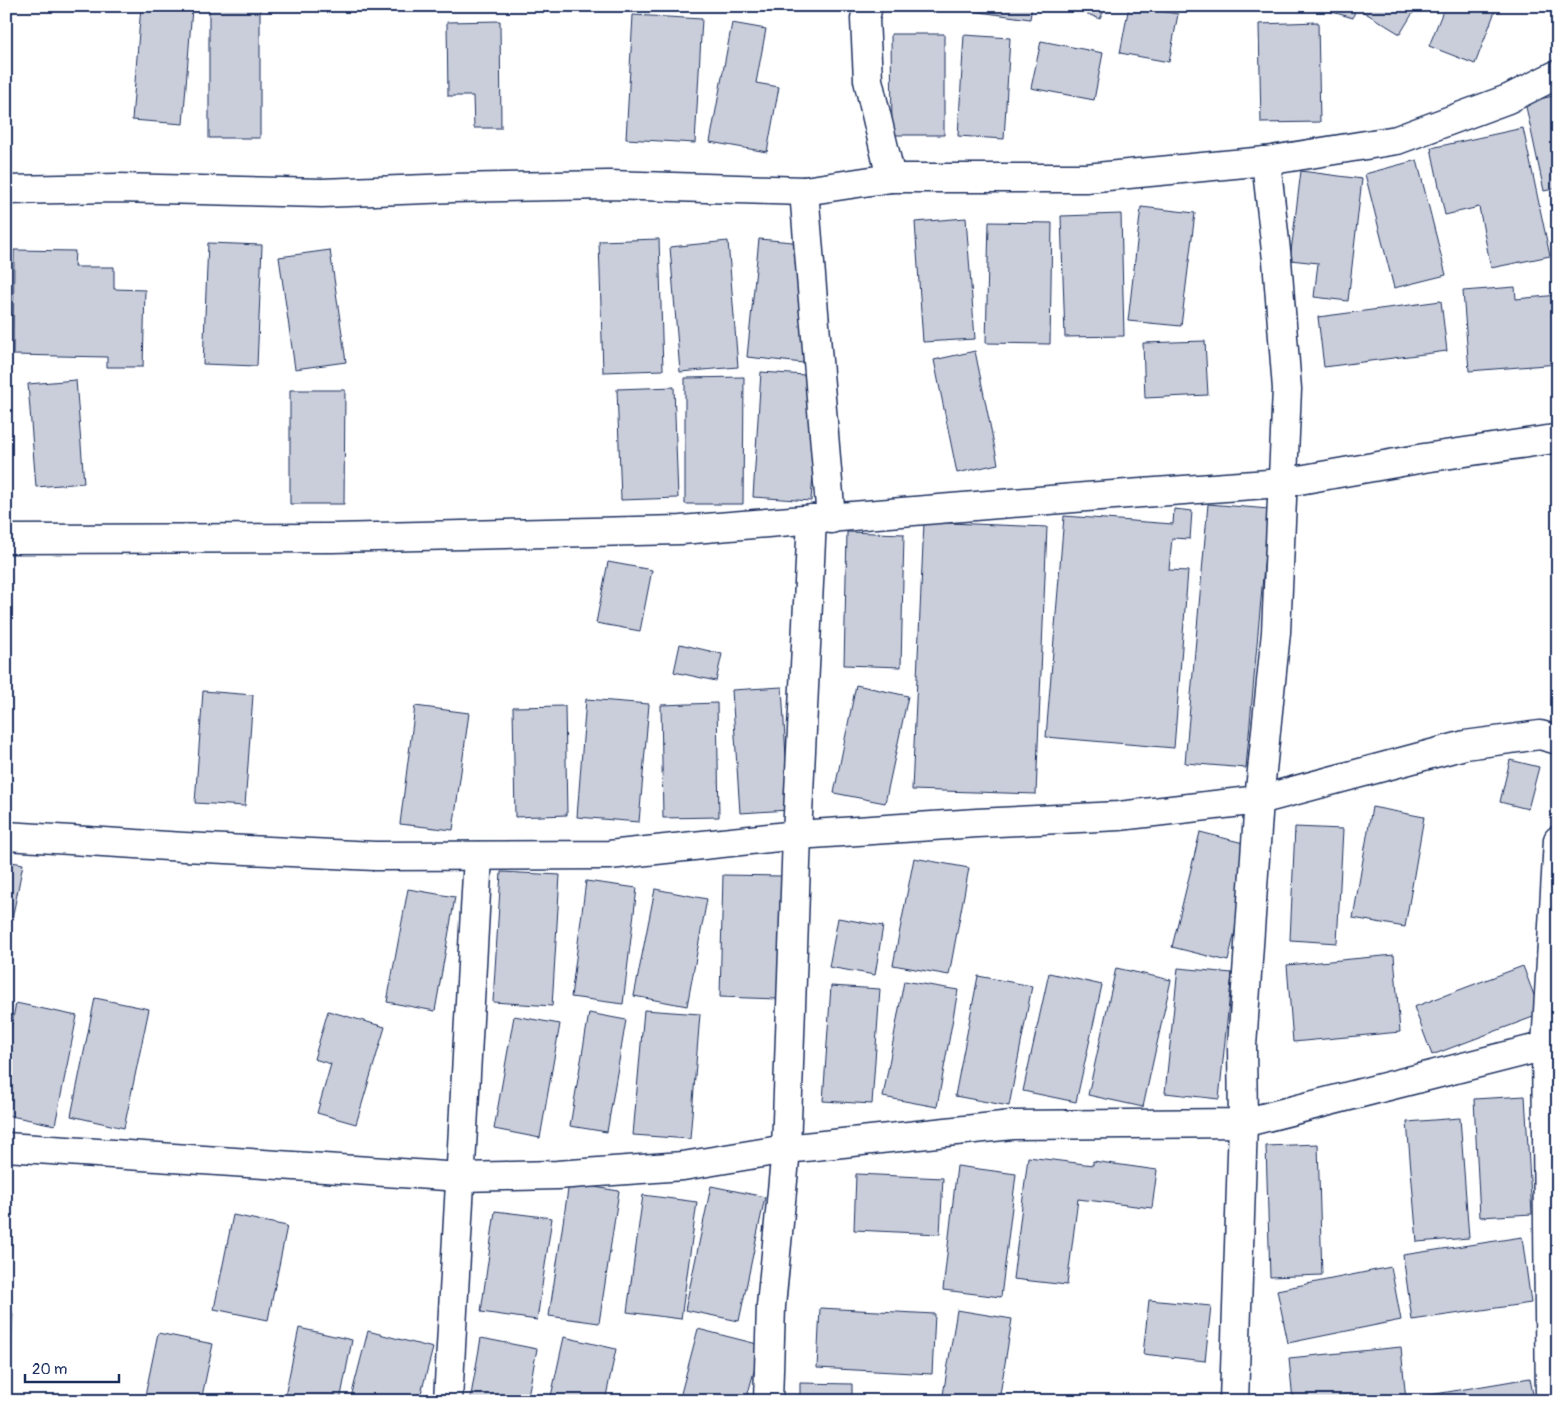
<svg xmlns="http://www.w3.org/2000/svg" width="1564" height="1407" font-family="Pangolin,sans-serif">
<style>
.building{fill:#caceda;stroke:#1b2f5e}
.lines{fill:none;stroke-linecap:round;stroke-linejoin:round}
.minor-casing{stroke:#1b2f5e;stroke-width:31}
.minor{stroke:#fff;stroke-width:28}
</style>
<rect width="100%" height="100%" fill="#fff"/>
<filter id="ink" filterUnits="userSpaceOnUse"><feTurbulence type="fractalNoise" baseFrequency=".02" numOctaves="2"/><feDisplacementMap in="SourceGraphic" scale="10" xChannelSelector="R" yChannelSelector="G"/><feConvolveMatrix kernelMatrix="1 2 1 2 8 2 1 2 1" color-interpolation-filters="sRGB"/></filter>
<g filter="url(#ink)">
<g class="building">
<path d="M141,6L192,8L183,124L132,120Z"/>
<rect x="209" y="6" width="51" height="132"/>
<path d="M936,6H1032L1030,19Z"/>
<path d="M1068,6H1106L1100,19Z"/>
<path d="M1129,6L1178,14L1169,62L1120,53Z"/>
<path d="M1312,6H1356L1353,18Z"/>
<path d="M1354,6H1417L1400,34Z"/>
<path d="M1445,6H1497L1475,64L1429,46Z"/>
<path d="M633,15L702,19L695,143L626,139Z"/>
<path d="M500,21L501,128H474L473,96H448L447,22Z"/>
<path d="M1318,22L1320,122L1261,123L1259,24Z"/>
<path d="M732,23L766,29L756,83L779,87L767,152L710,142Z"/>
<path d="M891,34H944V135H892Z"/>
<path d="M964,35L1010,38L1004,139L958,136Z"/>
<path d="M1041,41L1103,53L1094,100L1031,88Z"/>
<path d="M1558,95V188L1544,191L1525,102Z"/>
<path d="M1523,128L1550,256L1491,268L1479,207L1445,215L1431,148Z"/>
<path d="M1417,160L1446,275L1394,288L1365,174Z"/>
<path d="M1301,171L1362,179L1348,301L1314,297L1318,263L1290,260Z"/>
<path d="M1141,207L1195,213L1181,326L1128,321Z"/>
<path d="M1121,214L1124,336L1065,337L1061,216Z"/>
<path d="M966,218L975,339L923,342L915,222Z"/>
<path d="M989,222L1052,223L1050,344L986,343Z"/>
<path d="M659,239L663,370L603,372L599,241Z"/>
<path d="M759,239L815,244L803,363L747,357Z"/>
<path d="M728,241L738,367L680,372L670,247Z"/>
<path d="M208,243L262,245L257,366L203,364Z"/>
<path d="M14,250L75,251L74,267H114V289L145,290L143,367H107V357L13,355Z"/>
<path d="M330,250L346,362L295,369L279,257Z"/>
<path d="M1515,287L1516,299L1558,295V364L1469,371L1463,291Z"/>
<path d="M1441,301L1447,351L1324,367L1318,317Z"/>
<path d="M1205,341L1208,395L1145,398L1143,343Z"/>
<path d="M975,351L998,464L957,473L934,360Z"/>
<path d="M761,372L820,376L811,501L753,497Z"/>
<path d="M744,377L743,504H685V378Z"/>
<path d="M76,380L84,483L36,487L28,384Z"/>
<path d="M674,387L678,498L621,500L617,389Z"/>
<path d="M290,390H345L344,504H290Z"/>
<path d="M1208,504L1269,509L1246,768L1185,763Z"/>
<path d="M1174,509L1192,511L1190,539L1172,538L1169,570L1188,571L1174,748L1046,737L1064,516L1173,524Z"/>
<path d="M924,522L1047,527L1036,794L912,790Z"/>
<path d="M847,532L904,534L901,667L844,665Z"/>
<path d="M608,562L652,570L640,631L596,623Z"/>
<path d="M680,644L722,654L716,681L674,672Z"/>
<path d="M856,685L908,696L885,803L834,793Z"/>
<path d="M782,687L789,810L740,813L732,690Z"/>
<path d="M203,691L253,695L245,806L195,803Z"/>
<path d="M586,699L649,704L639,822L577,817Z"/>
<path d="M717,703L719,817L663,818L661,705Z"/>
<path d="M415,706L469,713L453,830L400,824Z"/>
<path d="M565,706L567,815L515,817L513,707Z"/>
<path d="M1510,760L1539,767L1528,809L1500,802Z"/>
<path d="M1372,807L1424,817L1405,927L1353,918Z"/>
<path d="M1295,827L1343,829L1337,943L1290,940Z"/>
<path d="M1200,832L1255,846L1228,961L1172,947Z"/>
<path d="M914,858L969,868L949,975L893,965Z"/>
<path d="M6,861L23,864L6,950Z"/>
<path d="M501,872L560,875L552,1006L493,1002Z"/>
<path d="M723,875L781,876L778,999L720,997Z"/>
<path d="M586,881L637,888L623,1004L571,997Z"/>
<path d="M408,889L455,897L435,1011L387,1002Z"/>
<path d="M655,889L707,899L687,1006L634,996Z"/>
<path d="M838,918L883,926L875,975L829,967Z"/>
<path d="M1394,955L1400,1032L1293,1042L1287,965Z"/>
<path d="M1523,966L1541,1014L1432,1055L1414,1007Z"/>
<path d="M1116,968L1171,980L1143,1107L1088,1095Z"/>
<path d="M1178,968L1232,973L1219,1099L1165,1093Z"/>
<path d="M1049,973L1102,985L1076,1102L1023,1091Z"/>
<path d="M978,976L1032,986L1009,1106L955,1096Z"/>
<path d="M904,981L958,990L937,1107L883,1097Z"/>
<path d="M831,986L880,989L872,1104L823,1101Z"/>
<path d="M95,998L149,1009L124,1128L71,1116Z"/>
<path d="M16,1003L77,1016L55,1125L6,1115V1053Z"/>
<path d="M644,1010L700,1014L690,1139L633,1135Z"/>
<path d="M328,1011L385,1027L356,1124L317,1113L331,1064L314,1059Z"/>
<path d="M589,1013L626,1020L607,1132L570,1126Z"/>
<path d="M514,1016L560,1024L540,1138L494,1129Z"/>
<path d="M1525,1096L1532,1214L1480,1217L1474,1099Z"/>
<path d="M1460,1118L1469,1238L1417,1242L1407,1122Z"/>
<path d="M1318,1144L1322,1275L1270,1277L1266,1146Z"/>
<path d="M1028,1157L1093,1165V1161L1157,1170L1152,1208L1078,1199L1067,1285L1013,1279Z"/>
<path d="M957,1166L1016,1174L1001,1297L943,1290Z"/>
<path d="M856,1174L943,1178L940,1234L854,1230Z"/>
<path d="M569,1183L619,1191L599,1323L549,1316Z"/>
<path d="M711,1186L765,1197L739,1321L685,1310Z"/>
<path d="M643,1195L697,1202L681,1319L627,1312Z"/>
<path d="M495,1211L552,1218L537,1320L481,1312Z"/>
<path d="M233,1215L287,1226L268,1320L214,1309Z"/>
<path d="M1522,1237L1531,1303L1412,1320L1403,1255Z"/>
<path d="M1391,1267L1401,1320L1288,1343L1277,1290Z"/>
<path d="M1149,1300L1211,1306L1205,1361L1143,1354Z"/>
<path d="M820,1308L935,1314L932,1374L817,1368Z"/>
<path d="M957,1310L1012,1319L999,1401H942Z"/>
<path d="M6,1314H13L9,1401H6Z"/>
<path d="M299,1328L352,1340L340,1401H284Z"/>
<path d="M698,1329L761,1345L746,1401H679Z"/>
<path d="M368,1331L433,1348L419,1401H350Z"/>
<path d="M158,1333L213,1344L201,1401H144Z"/>
<path d="M564,1337L616,1349L605,1401H550Z"/>
<path d="M481,1338L537,1349L527,1401H470Z"/>
<path d="M1401,1347L1406,1401H1293L1289,1358Z"/>
<path d="M1530,1378L1534,1401H1413L1412,1398Z"/>
<path d="M800,1383L852,1384V1401H800Z"/>
</g>
<g class="lines">
<defs>
<g id="minor">
<path d="M868,6L865,19L868,80L891,178"/>
<path d="M6,190L118,188L322,193L453,188L609,185L804,191L891,178H1086L1266,161L1397,140L1508,99L1558,74"/>
<path d="M804,191L831,519"/>
<path d="M6,539L333,538L681,530L1086,497L1282,483L1424,458L1554,439"/>
<path d="M6,836L184,847L375,856L609,855L797,835L977,823L1119,816L1259,800L1465,745L1540,735L1558,740"/>
<path d="M6,1147L461,1177L557,1175L683,1166L786,1149L1012,1125L1243,1123L1546,1046"/>
<path d="M448,1401L478,856"/>
<path d="M768,1401L771,1306L786,1149L797,835L812,519"/>
<path d="M1234,1401L1243,1123L1242,1046L1259,800L1276,632L1287,389L1277,260L1266,161"/>
<path d="M1550,1401L1546,1046L1558,840"/>
</g>
</defs>
<use href="#minor" class="minor-casing"/>
<use href="#minor" class="minor"/>
</g>
</g>
<rect width="1564" height="1407" fill="none" stroke="#fff" stroke-width="25"/>
<rect x="12" y="12" width="1539" height="1382" fill="none" stroke="#1b2f5e" stroke-width="2" filter="url(#ink)"/>
<path d="M25 1374v8h94v-8" fill="none" stroke="#1b2f5e" stroke-width="2.5"/>
<text x="32" y="1374" font-size="15" fill="#1b2f5e" stroke="#ffffff" stroke-width="4" paint-order="stroke">20 m</text>
</svg>
